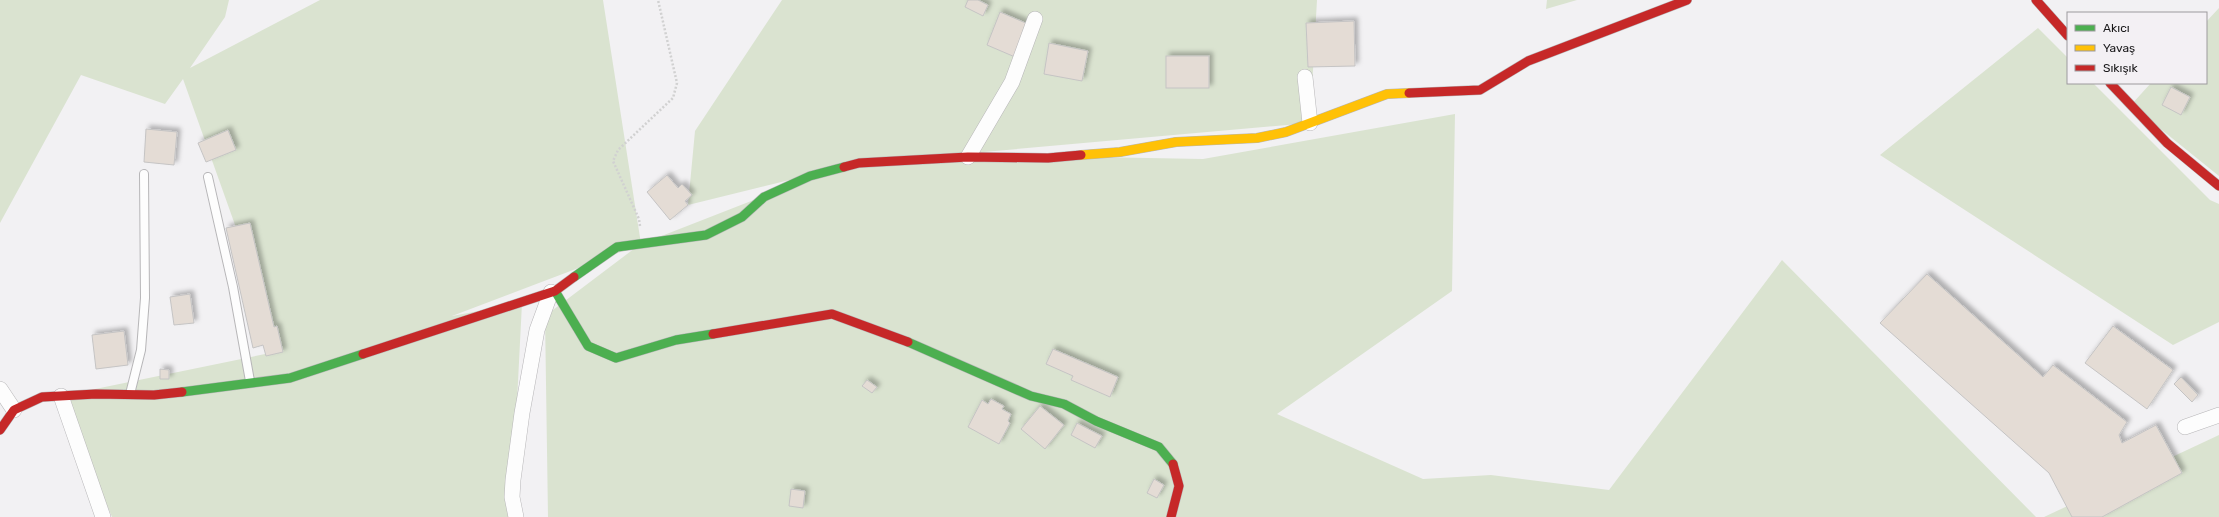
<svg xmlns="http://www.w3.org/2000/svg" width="2219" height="517" font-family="Rubik,sans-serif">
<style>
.green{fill:#dae3d0}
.building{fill:#e4dcd5;stroke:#c5c4c4;filter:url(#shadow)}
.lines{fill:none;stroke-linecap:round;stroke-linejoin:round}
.lane-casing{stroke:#b7b6b8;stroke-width:10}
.street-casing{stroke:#b7b6b8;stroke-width:16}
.fast-casing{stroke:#b7b6b8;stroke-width:10}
.slow-casing{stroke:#b7b6b8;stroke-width:10}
.jam-casing{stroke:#b7b6b8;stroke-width:10}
.path{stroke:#d1d1d1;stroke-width:2.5;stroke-dasharray:2 2;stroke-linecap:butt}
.lane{stroke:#fdfdfd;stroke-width:8}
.street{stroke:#fdfdfd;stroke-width:15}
.fast{stroke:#4caf50;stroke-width:9}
.slow{stroke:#ffc107;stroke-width:9}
.jam{stroke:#c62828;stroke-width:9}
</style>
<defs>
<filter id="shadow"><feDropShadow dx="3.5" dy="-3.5" stdDeviation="2" flood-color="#0004"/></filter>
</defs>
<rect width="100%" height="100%" fill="#f2f1f3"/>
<g class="green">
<path d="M0,0H229L225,17L190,68L320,0H603L641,244L833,169L1036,156L1203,159L1455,114L1452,291L1277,414L1423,479L1491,475L1609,490L1782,260L2036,517H548L545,316L639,245L452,316L522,303L513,480L519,517H112L61,396L280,351L183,79L165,104L81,75L0,223Z"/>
<path d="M782,0H1317L1310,123L859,163L688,205L695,131Z"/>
<path d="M1547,0H1577L1546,9Z"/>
<path d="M2219,8V176L2131,105L2151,83H2206V22Z"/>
<path d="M2038,28L2068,58V83H2093L2210,200L2219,204V322L2173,345L1880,155Z"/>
<path d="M2219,435V517H2044Z"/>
</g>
<g class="building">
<path d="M968,0H978L988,5L983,16L965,7Z"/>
<path d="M1000,12L1028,24L1015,57L987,45Z"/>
<path d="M1354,21L1355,66L1308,67L1306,23Z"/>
<path d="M1049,43L1088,51L1082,81L1044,74Z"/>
<rect x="1166" y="56" width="43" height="32"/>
<path d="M2171,87L2190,97L2181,115L2162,105Z"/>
<path d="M146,129L177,132L174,165L144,162Z"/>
<path d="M228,130L236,150L206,162L198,143Z"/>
<path d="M667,175L678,188L682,184L692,195L685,201L688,205L670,220L647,192Z"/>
<path d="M250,223L274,327L277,326L283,352L266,356L263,345L253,348L226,228Z"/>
<path d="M1927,274L2043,377L2053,365L2127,422L2119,435L2122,443L2156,425L2182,473L2102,517H2072L2049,473L1880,323Z"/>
<path d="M190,294L194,323L174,325L170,297Z"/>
<path d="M2113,326L2173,370L2147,409L2085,363Z"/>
<path d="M124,331L128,365L96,369L92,335Z"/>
<path d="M1053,349L1118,377L1110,397L1071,380L1073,376L1046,364Z"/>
<path d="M160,369L169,370V379H160Z"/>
<path d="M2181,377L2198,395L2192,402L2174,384Z"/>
<path d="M867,380L877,387L872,393L862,386Z"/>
<path d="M991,399L1004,406L1002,409L1011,414L1008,421L1010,423L999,444L968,427L982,400L988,404Z"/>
<path d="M1040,406L1064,425L1045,449L1021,429Z"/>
<path d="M1077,423L1102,436L1095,448L1071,435Z"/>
<path d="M1154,479L1164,485L1157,498L1147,493Z"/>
<path d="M791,489L805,491L803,508L789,506Z"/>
</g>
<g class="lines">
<defs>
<g id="lane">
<path d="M208,177L233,287L250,381"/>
<path d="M130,394L141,350L145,298L144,174"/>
</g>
<g id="street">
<path d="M1305,77L1310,123"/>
<path d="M968,157L1012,82L1035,19"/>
<path d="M0,389L14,410"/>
<path d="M61,396L103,517"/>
<path d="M2185,427L2219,415"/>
<path d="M516,517L512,497L513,480L522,413L537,330L551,292"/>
</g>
<g id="fast">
<path d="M574,277L617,247L706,235L742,217L764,197L810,176L844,167"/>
<path d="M555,291L588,346L616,358L676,340L713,334"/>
<path d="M908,342L1031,396L1064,404L1096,421L1159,447L1173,464"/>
<path d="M182,392L290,378L363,354"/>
</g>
<path id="slow" d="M1081,155L1120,152L1176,142L1257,138L1286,132L1387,94L1409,93"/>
<g id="jam">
<path d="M2036,0L2068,36"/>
<path d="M2110,83L2167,143L2219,186"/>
<path d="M1409,93L1480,90L1528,61L1687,0"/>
<path d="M844,167L859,163L968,157L1048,158L1081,155"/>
<path d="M713,334L832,314L908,342"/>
<path d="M363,354L555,291L574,277"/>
<path d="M0,430L14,410L42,397L96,394L154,395L182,392"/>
<path d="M1171,517L1179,486L1173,464"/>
</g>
</defs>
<use href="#lane" class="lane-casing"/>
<use href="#street" class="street-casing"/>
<use href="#fast" class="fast-casing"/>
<use href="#slow" class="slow-casing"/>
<use href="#jam" class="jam-casing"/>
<path class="path" d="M640,226L639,219L613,161L618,150L673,98L677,83L658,0"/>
<use href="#lane" class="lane"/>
<use href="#street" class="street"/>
<use href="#fast" class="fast"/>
<use href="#slow" class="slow"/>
<use href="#jam" class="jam"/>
</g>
<rect x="2067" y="12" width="140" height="72" fill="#f3f0f4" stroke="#9c9a9d"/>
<rect x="2075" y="25" width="20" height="6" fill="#4caf50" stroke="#9c9a9d"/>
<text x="2103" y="32" font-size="12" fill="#19181a">Akıcı</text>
<rect x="2075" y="45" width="20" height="6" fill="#ffc107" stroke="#9c9a9d"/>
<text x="2103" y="52" font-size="12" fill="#19181a">Yavaş</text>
<rect x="2075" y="65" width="20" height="6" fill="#c62828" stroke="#9c9a9d"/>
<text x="2103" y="72" font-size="12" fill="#19181a">Sıkışık</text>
</svg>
